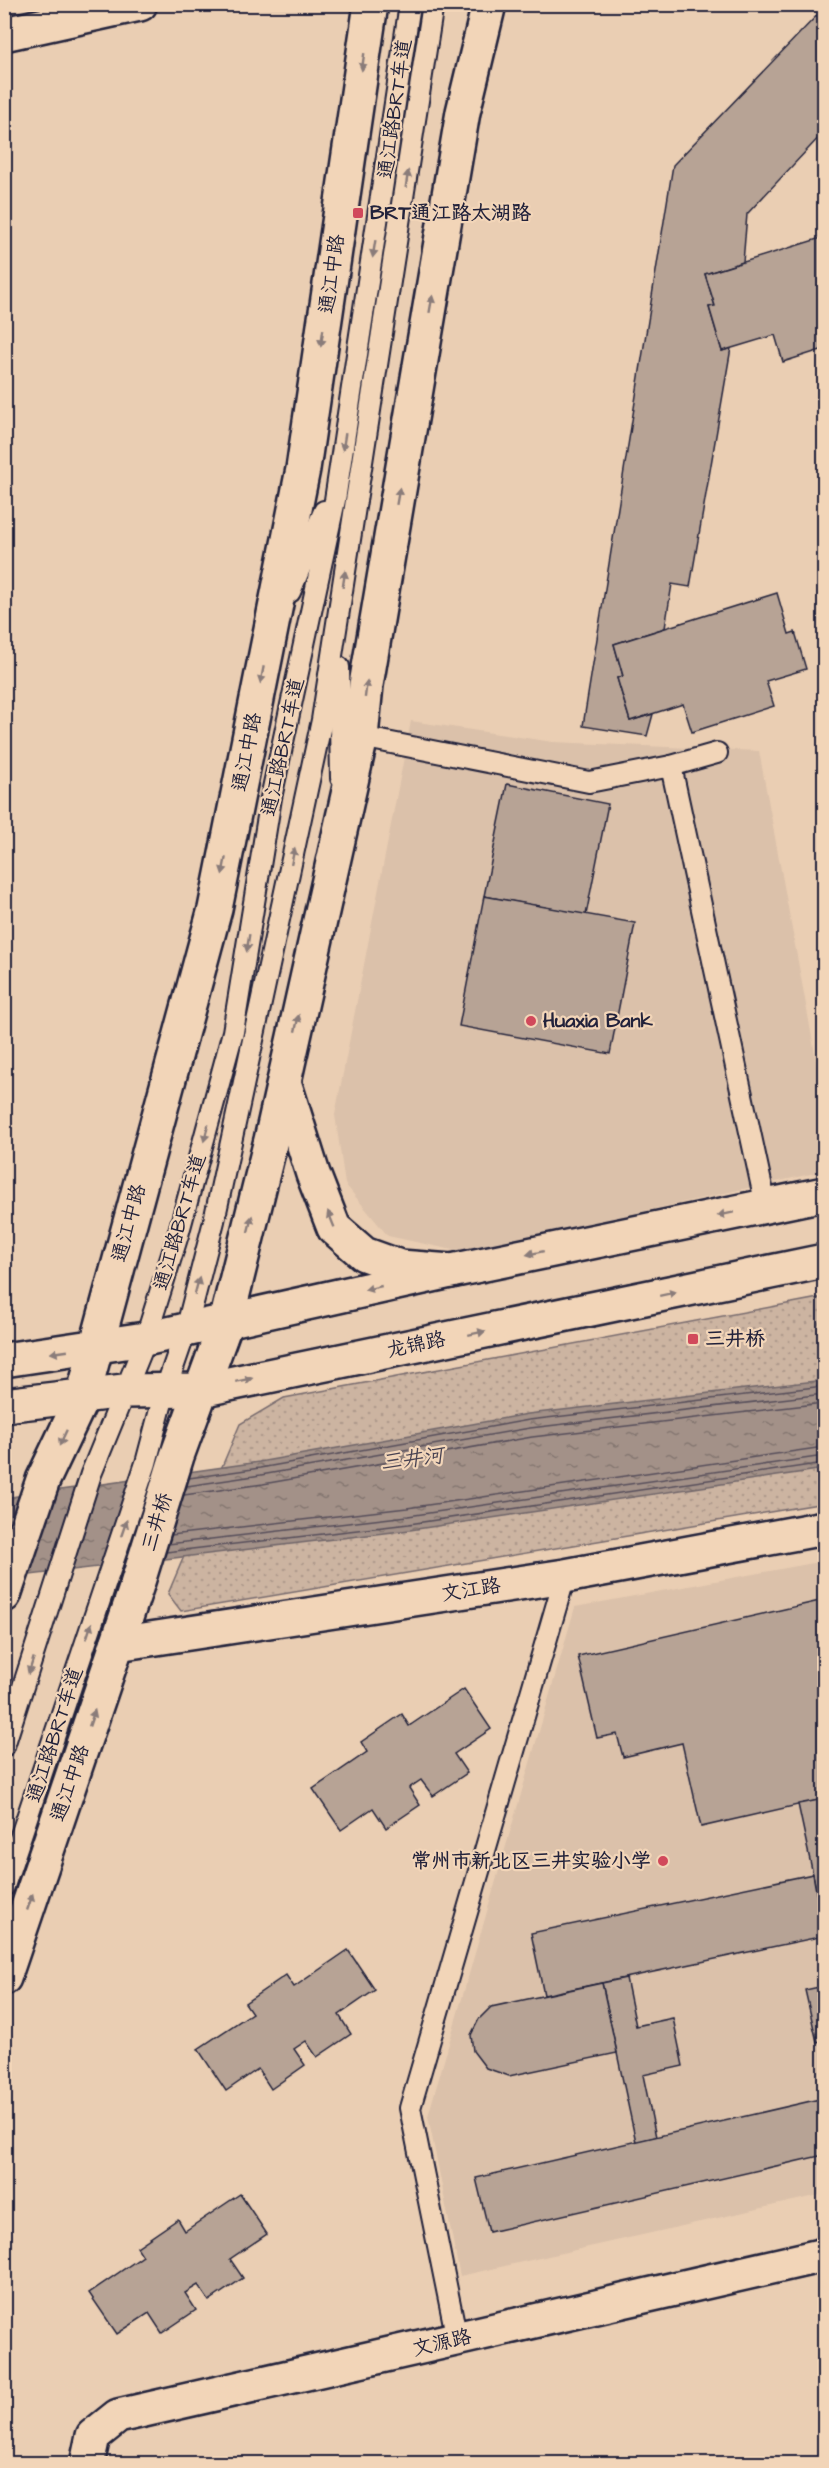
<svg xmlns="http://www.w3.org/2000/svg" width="829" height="2468" font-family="'Architects Daughter','LXGW WenKai TC',sans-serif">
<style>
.built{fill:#dbc1aa}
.green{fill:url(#green-dots);stroke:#776b6e;stroke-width:1.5}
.water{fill:url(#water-ripples);stroke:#6f6569;stroke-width:1.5}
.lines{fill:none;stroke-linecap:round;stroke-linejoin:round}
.shore{stroke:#564e5a;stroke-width:1.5}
.building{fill:#b7a395;stroke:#22223b;stroke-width:1.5}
.lane-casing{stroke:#22223b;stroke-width:24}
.street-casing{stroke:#22223b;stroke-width:38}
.secondary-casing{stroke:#22223b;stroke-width:38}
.primary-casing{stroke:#22223b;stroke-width:38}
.lane{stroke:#f2d5b8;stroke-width:20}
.street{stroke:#f2d5b8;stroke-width:33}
.secondary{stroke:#f2d5b8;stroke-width:33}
.primary{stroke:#f2d5b8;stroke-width:33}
.oneway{fill:#8a7c7a}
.poi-dot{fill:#d1495b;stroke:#f2d5b8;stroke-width:2}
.labels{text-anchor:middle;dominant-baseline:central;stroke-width:4.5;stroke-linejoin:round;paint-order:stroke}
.street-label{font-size:20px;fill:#22223b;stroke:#f2d5b8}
.poi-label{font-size:20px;font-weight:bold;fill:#22223b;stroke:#f2d5b8;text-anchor:start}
.water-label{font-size:21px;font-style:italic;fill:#494352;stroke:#f2d5b8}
</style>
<defs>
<pattern id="green-dots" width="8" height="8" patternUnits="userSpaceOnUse" patternTransform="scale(1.5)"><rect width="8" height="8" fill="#ccb4a1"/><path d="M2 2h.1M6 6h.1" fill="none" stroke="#af9a8c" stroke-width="1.8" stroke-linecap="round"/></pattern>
<pattern id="water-ripples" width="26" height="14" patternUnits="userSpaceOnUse" patternTransform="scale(1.5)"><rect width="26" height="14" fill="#a39188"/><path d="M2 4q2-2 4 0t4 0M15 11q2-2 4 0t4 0" fill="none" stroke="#847670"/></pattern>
</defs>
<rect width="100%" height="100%" fill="#eaceb3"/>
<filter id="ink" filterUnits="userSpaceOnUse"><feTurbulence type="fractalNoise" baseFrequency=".0167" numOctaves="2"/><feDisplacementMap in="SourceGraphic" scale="12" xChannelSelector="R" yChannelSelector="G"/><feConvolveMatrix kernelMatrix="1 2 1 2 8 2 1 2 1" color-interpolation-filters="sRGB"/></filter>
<g filter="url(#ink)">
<g class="built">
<path d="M411,721L553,742L759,751L824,1102V1171L462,1252L388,1236L345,1184L335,1115Z"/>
<path d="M824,1561V2194L460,2276L428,2116L575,1607Z"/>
</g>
<path class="green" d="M824,1297V1503L181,1611L168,1594L240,1424L284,1398Z"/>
<path class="water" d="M824,1380V1469L410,1530L5,1578L4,1498L259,1462L528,1414Z"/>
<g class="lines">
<g class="shore">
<path d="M189,1478L260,1468L529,1420L824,1386"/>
<path d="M187,1486L261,1475L530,1428L824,1394"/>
<path d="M184,1495L263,1484L532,1437L824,1403"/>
<path d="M171,1535L407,1508L824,1447"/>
<path d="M168,1544L408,1516L824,1456"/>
<path d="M166,1552L409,1524L824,1463"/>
</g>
</g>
<g class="building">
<path d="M824,8V132L747,214L743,262L705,274L715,306L709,307L722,351L731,348L690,587L672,584L665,628L614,644L623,676L617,678L630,721L653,714L647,736L583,726L673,165Z"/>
<path d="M824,237V349L783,362L775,335L722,351L709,307L715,306L705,274Z"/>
<path d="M777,593L789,634L795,632L806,669L766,681L774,706L692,732L683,704L630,721L617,678L623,676L614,644Z"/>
<path d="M507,784L608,804L586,915L484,896Z"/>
<path d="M484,896L635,923L610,1054L459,1026Z"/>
<path d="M824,1600V1799L701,1827L682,1743L623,1757L617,1734L597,1738L578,1656Z"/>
<path d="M464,1689L491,1729L454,1754L467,1773L433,1796L421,1780L409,1788L420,1805L386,1828L373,1808L341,1830L313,1789L367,1752L361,1742L402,1714L409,1726Z"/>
<path d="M824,1799V1926L798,1804Z"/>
<path d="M813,1874L824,1936L544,1995L531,1933Z"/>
<path d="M348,1950L375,1990L339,2015L351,2034L317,2057L306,2041L294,2049L305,2065L271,2089L258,2069L226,2091L198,2049L252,2013L245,2003L286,1975L294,1987Z"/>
<path d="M626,1978L636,2026L673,2018L683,2066L643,2075L656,2137L636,2142L602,1983Z"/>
<path d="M602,1983L617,2053L509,2076L486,2068L473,2051L471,2035L479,2019L491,2007Z"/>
<path d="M824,1986V2040L817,2042L805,1990Z"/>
<path d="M824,2098V2155L489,2232L476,2178Z"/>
<path d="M240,2194L267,2234L230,2259L243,2278L209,2301L198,2285L185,2293L196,2310L162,2333L149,2313L117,2334L89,2293L143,2256L137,2247L178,2219L185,2231Z"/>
</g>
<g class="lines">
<defs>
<g id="lane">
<path d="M290,592L324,511"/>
<path d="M339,667L341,778"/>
<path d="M361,737L589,782L671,766L717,753"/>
<path d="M671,766L766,1206"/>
<path d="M4,1746L91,1474L143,1347L178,1235L233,1032L271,798L335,500L410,4"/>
<path d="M4,1886L146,1463L165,1391L186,1330L214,1221L322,720L433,4"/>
<path d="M457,2339L410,2108L565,1576"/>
</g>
<g id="street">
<path d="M117,1644L565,1576L824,1528"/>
<path d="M87,2464L93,2436L118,2416L824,2255"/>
</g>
<g id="secondary">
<path d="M4,34L140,4"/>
<path d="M4,1360L145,1339L451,1271L824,1194"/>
<path d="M4,1405L124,1391L200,1390L824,1261"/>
</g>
<g id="primary">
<path d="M284,1082L313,1174L334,1228L364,1254L400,1267L451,1271"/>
<path d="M4,1595L43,1480L83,1396L215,909L303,469L371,4"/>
<path d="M4,1978L136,1588L177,1456L226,1322L271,1140L361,737L366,685L463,112L489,4"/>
</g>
</defs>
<use href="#lane" class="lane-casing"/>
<use href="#street" class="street-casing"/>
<use href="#secondary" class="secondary-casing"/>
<use href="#primary" class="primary-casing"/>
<use href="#lane" class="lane"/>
<use href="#street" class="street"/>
<use href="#secondary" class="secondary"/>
<use href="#primary" class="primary"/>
</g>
<defs><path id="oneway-solid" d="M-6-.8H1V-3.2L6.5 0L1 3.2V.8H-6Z" transform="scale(1.5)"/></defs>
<g class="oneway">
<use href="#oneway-solid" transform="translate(363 62) rotate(98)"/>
<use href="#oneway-solid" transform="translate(407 179) rotate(-81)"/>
<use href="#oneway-solid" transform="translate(374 249) rotate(99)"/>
<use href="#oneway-solid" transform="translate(431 304) rotate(-80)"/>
<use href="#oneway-solid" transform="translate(322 338) rotate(98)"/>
<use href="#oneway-solid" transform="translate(344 442) rotate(99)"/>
<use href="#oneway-solid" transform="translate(398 496) rotate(-80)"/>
<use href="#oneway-solid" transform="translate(344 579) rotate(-81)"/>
<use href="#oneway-solid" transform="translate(262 675) rotate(101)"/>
<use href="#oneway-solid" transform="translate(366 689) rotate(-83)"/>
<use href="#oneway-solid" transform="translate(293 856) rotate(-78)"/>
<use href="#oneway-solid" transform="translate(224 866) rotate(101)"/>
<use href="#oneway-solid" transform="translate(248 943) rotate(99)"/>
<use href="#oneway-solid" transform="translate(297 1023) rotate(-77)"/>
<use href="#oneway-solid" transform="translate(206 1133) rotate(105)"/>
<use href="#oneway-solid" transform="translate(726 1214) rotate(168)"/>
<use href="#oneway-solid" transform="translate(331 1219) rotate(-112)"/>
<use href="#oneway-solid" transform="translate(250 1224) rotate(-76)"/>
<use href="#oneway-solid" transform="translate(535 1253) rotate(168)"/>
<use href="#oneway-solid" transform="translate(197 1286) rotate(-75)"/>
<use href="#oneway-solid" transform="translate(373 1288) rotate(167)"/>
<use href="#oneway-solid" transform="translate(668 1294) rotate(-12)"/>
<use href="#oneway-solid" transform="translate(477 1333) rotate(-12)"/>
<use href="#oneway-solid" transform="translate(59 1352) rotate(172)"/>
<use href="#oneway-solid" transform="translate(244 1380) rotate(-12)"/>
<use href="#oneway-solid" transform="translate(63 1438) rotate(115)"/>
<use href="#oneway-solid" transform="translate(124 1528) rotate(-71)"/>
<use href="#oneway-solid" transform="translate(89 1631) rotate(-72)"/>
<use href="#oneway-solid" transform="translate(31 1666) rotate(108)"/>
<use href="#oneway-solid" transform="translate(92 1718) rotate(-71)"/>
<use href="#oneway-solid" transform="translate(30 1902) rotate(-71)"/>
</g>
</g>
<g class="poi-dot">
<rect x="352" y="207" width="12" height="12" rx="3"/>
<circle cx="531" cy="1021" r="6"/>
<rect x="687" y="1333" width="12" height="12" rx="3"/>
<circle cx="663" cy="1861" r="6"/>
</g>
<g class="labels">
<g class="street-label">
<text transform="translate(395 109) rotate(-82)">通江路BRT车道</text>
<text transform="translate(332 274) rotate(-82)">通江中路</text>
<text transform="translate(283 747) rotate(-78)">通江路BRT车道</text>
<text transform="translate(247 752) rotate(-79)">通江中路</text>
<text transform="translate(180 1222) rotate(-74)">通江路BRT车道</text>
<text transform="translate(129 1223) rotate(-75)">通江中路</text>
<text transform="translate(416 1345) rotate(-12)">龙锦路</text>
<text transform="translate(157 1522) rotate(-73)">三井桥</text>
<text transform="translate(471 1590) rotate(-9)">文江路</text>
<text transform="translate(55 1735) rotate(-72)">通江路BRT车道</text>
<text transform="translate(70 1783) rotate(-71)">通江中路</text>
<text transform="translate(442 2343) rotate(-13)">文源路</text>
</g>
<g class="poi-label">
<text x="370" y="213">BRT通江路太湖路</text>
<text x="543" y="1021">Huaxia Bank</text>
<text x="705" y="1339">三井桥</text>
<text x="651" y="1861" text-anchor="end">常州市新北区三井实验小学</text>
</g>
<g class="water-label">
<text transform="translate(412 1459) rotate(-7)">三井河</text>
</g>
</g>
<rect width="829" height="2468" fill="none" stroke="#f2d5b8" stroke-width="24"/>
<rect x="12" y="12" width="805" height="2444" fill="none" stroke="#22223b" stroke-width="2" filter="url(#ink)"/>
</svg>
